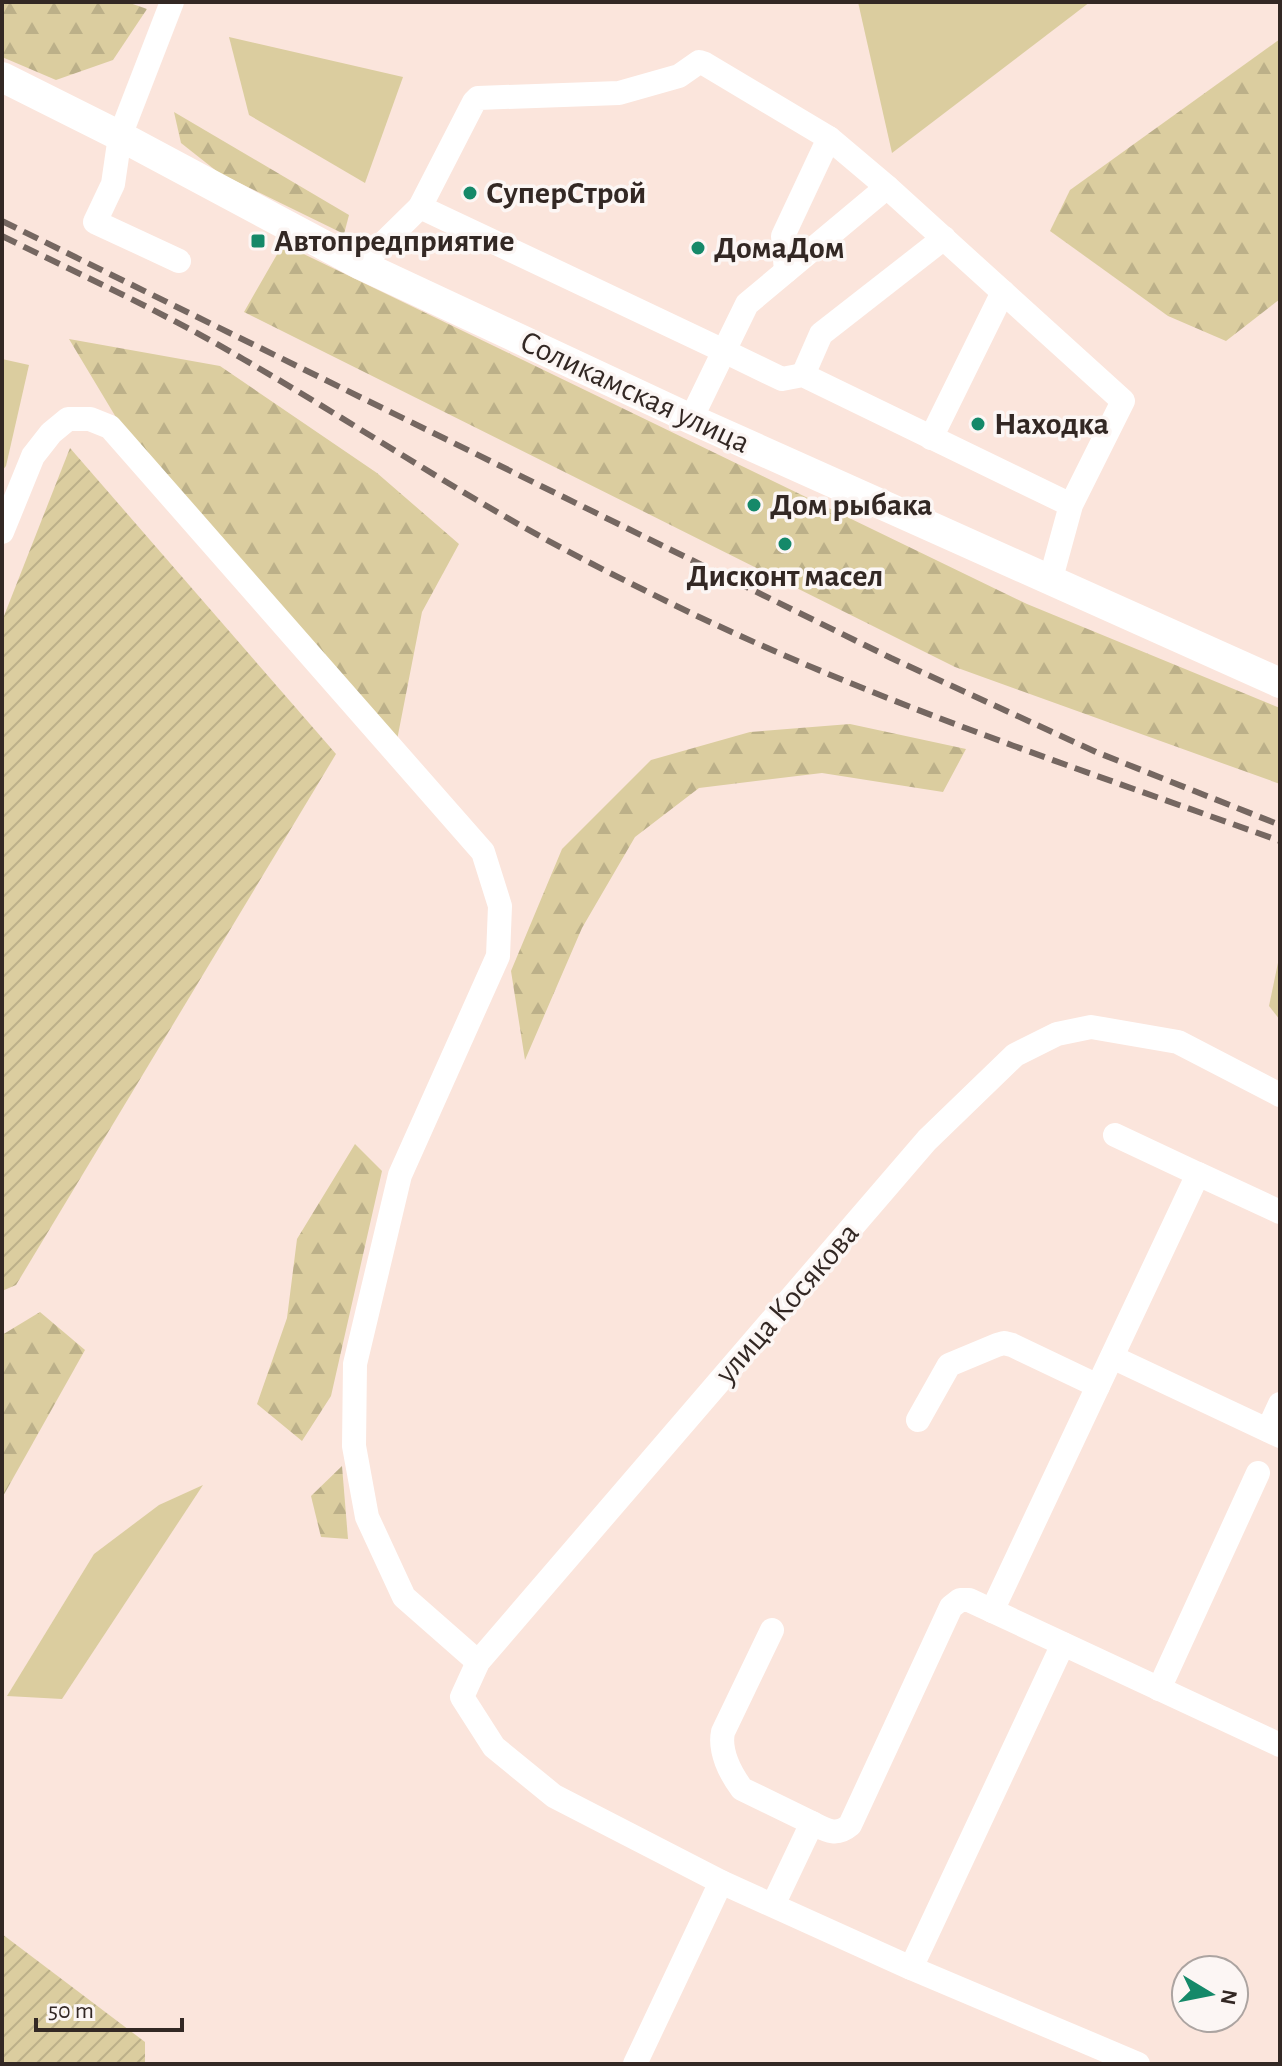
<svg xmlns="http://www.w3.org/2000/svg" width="1282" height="2066" font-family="'Alegreya Sans',sans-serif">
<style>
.green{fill:#dbcd9f}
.forest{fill:url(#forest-firs)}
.garden{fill:url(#garden-furrows)}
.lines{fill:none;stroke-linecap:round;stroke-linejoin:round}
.minor{stroke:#fff;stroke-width:24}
.major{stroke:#fff;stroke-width:30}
.rail{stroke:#756761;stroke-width:6;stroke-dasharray:16 8;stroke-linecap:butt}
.poi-dot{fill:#158969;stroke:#fcf6f4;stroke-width:3}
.labels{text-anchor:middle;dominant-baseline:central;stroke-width:7;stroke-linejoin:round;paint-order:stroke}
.poi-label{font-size:32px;font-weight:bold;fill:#332824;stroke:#fcf6f4;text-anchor:start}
.street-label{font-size:32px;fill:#332824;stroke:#fcf6f4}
</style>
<defs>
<pattern id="forest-firs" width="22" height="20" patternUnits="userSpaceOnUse" patternTransform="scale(2)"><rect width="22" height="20" fill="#dbcd9f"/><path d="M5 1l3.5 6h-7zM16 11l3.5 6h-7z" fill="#bcb089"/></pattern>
<pattern id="garden-furrows" width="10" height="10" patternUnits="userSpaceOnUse" patternTransform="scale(2)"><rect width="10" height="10" fill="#dbcd9f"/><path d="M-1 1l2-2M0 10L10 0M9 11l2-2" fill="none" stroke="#bcb089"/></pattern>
</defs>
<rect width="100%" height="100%" fill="#fbe5dc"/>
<g class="green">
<path d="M858,2H1090L892,153Z"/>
<path d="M229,37L403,77L365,183L249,115Z"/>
<path d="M2,359L29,365L6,466L2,471Z"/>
<path d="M203,1485L62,1699L7,1696L94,1554L159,1505Z"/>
</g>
<g class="forest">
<path d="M2,2H127L147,9L113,60L56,80L2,57Z"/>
<path d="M1280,39V299L1226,341L1168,316L1050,231L1070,190Z"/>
<path d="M174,112L349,215L344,234L219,173L181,143Z"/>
<path d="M283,244L1027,604L1280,708V784L955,667L244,312Z"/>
<path d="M69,339L220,366L377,473L459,544L422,612L397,740L126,434Z"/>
<path d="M850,724L966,749L943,792L822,773L699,788L635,837L582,928L525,1060L511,971L562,849L651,760L750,732Z"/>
<path d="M1280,953V1020L1269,1006Z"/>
<path d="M355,1144L382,1171L331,1396L302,1441L257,1404L287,1318L297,1239Z"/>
<path d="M40,1312L85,1350L2,1498V1335Z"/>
<path d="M342,1466L348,1539L321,1537L311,1496Z"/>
</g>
<g class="garden">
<path d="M70,448L336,754L16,1285L2,1291V621Z"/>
<path d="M2,1934L145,2042V2064H2Z"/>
</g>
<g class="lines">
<g class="minor">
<path d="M172,2L120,136L113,184L95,222L179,261"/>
<path d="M420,207L724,351L691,419"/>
<path d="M361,265L420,207L474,102L478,98L619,93L679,76L699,62L705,64L829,138L887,187"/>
<path d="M786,271L783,236L829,138"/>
<path d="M803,375L821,334L944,238"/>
<path d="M931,438L1003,292"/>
<path d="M2,532L33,456L51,433L68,419H90L110,427L483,852L500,906L498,956L400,1175L355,1364L354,1446L367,1517L404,1597L478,1662"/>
<path d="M1051,578L1071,505L803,375L782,379L724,351L747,304L887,187L1123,401L1071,505"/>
<path d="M1198,1174L1280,1212"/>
<path d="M1112,1357L1280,1436"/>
<path d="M918,1420L949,1365L997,1345L1004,1343L1012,1345L1098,1386"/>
<path d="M1268,1430L1280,1404"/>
<path d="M992,1611L1198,1174L1115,1135"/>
<path d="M772,1630L723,1732C719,1751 730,1773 742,1789L812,1823"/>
<path d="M1159,1689L1258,1473"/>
<path d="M721,1882L554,1796L494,1747L462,1697L478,1662L927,1140L1015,1055L1057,1034L1091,1027L1178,1042L1280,1095"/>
<path d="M773,1905L812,1823C826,1830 836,1837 850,1825L951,1607L960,1600H969L1280,1745"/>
<path d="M911,1968L1063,1644"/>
<path d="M635,2064L721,1882L911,1968L1138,2064"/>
</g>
<path class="major" d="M2,77L120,136L361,265L691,419L1280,683"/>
<g class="rail">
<path d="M2,221L891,658L1096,752L1280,825"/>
<path d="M2,236C83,276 165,313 243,359C321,404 397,453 475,499C530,532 587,562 644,590C848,693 1066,764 1280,841"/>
</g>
</g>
<g class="poi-dot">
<circle cx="470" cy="193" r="8"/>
<rect x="250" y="233" width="16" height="16" rx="4"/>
<circle cx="698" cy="248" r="8"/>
<circle cx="978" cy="424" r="8"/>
<circle cx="754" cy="505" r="8"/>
<circle cx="785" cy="544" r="8"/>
</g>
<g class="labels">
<g class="poi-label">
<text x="486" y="193">СуперСтрой</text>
<text x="274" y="241">Автопредприятие</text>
<text x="714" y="248">ДомаДом</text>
<text x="994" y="424">Находка</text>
<text x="770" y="505">Дом рыбака</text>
<text x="785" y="576" text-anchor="middle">Дисконт масел</text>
</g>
<g class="street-label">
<text transform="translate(635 392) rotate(25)">Соликамская улица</text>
<text transform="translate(787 1303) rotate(-49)">улица Косякова</text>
</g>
</g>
<rect width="1282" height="2066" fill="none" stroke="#332824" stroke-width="8"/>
<g transform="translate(1210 1994) rotate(100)"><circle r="38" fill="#fcf6f4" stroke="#aca4a1" stroke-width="2"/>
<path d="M0-6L14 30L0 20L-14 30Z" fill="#158969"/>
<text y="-12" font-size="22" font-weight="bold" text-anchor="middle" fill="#332824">N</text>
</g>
<path d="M36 2018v12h146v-12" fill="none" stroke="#332824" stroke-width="4"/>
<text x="48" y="2018" font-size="24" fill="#332824" stroke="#fcf6f4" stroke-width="6" paint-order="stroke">50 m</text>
</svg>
